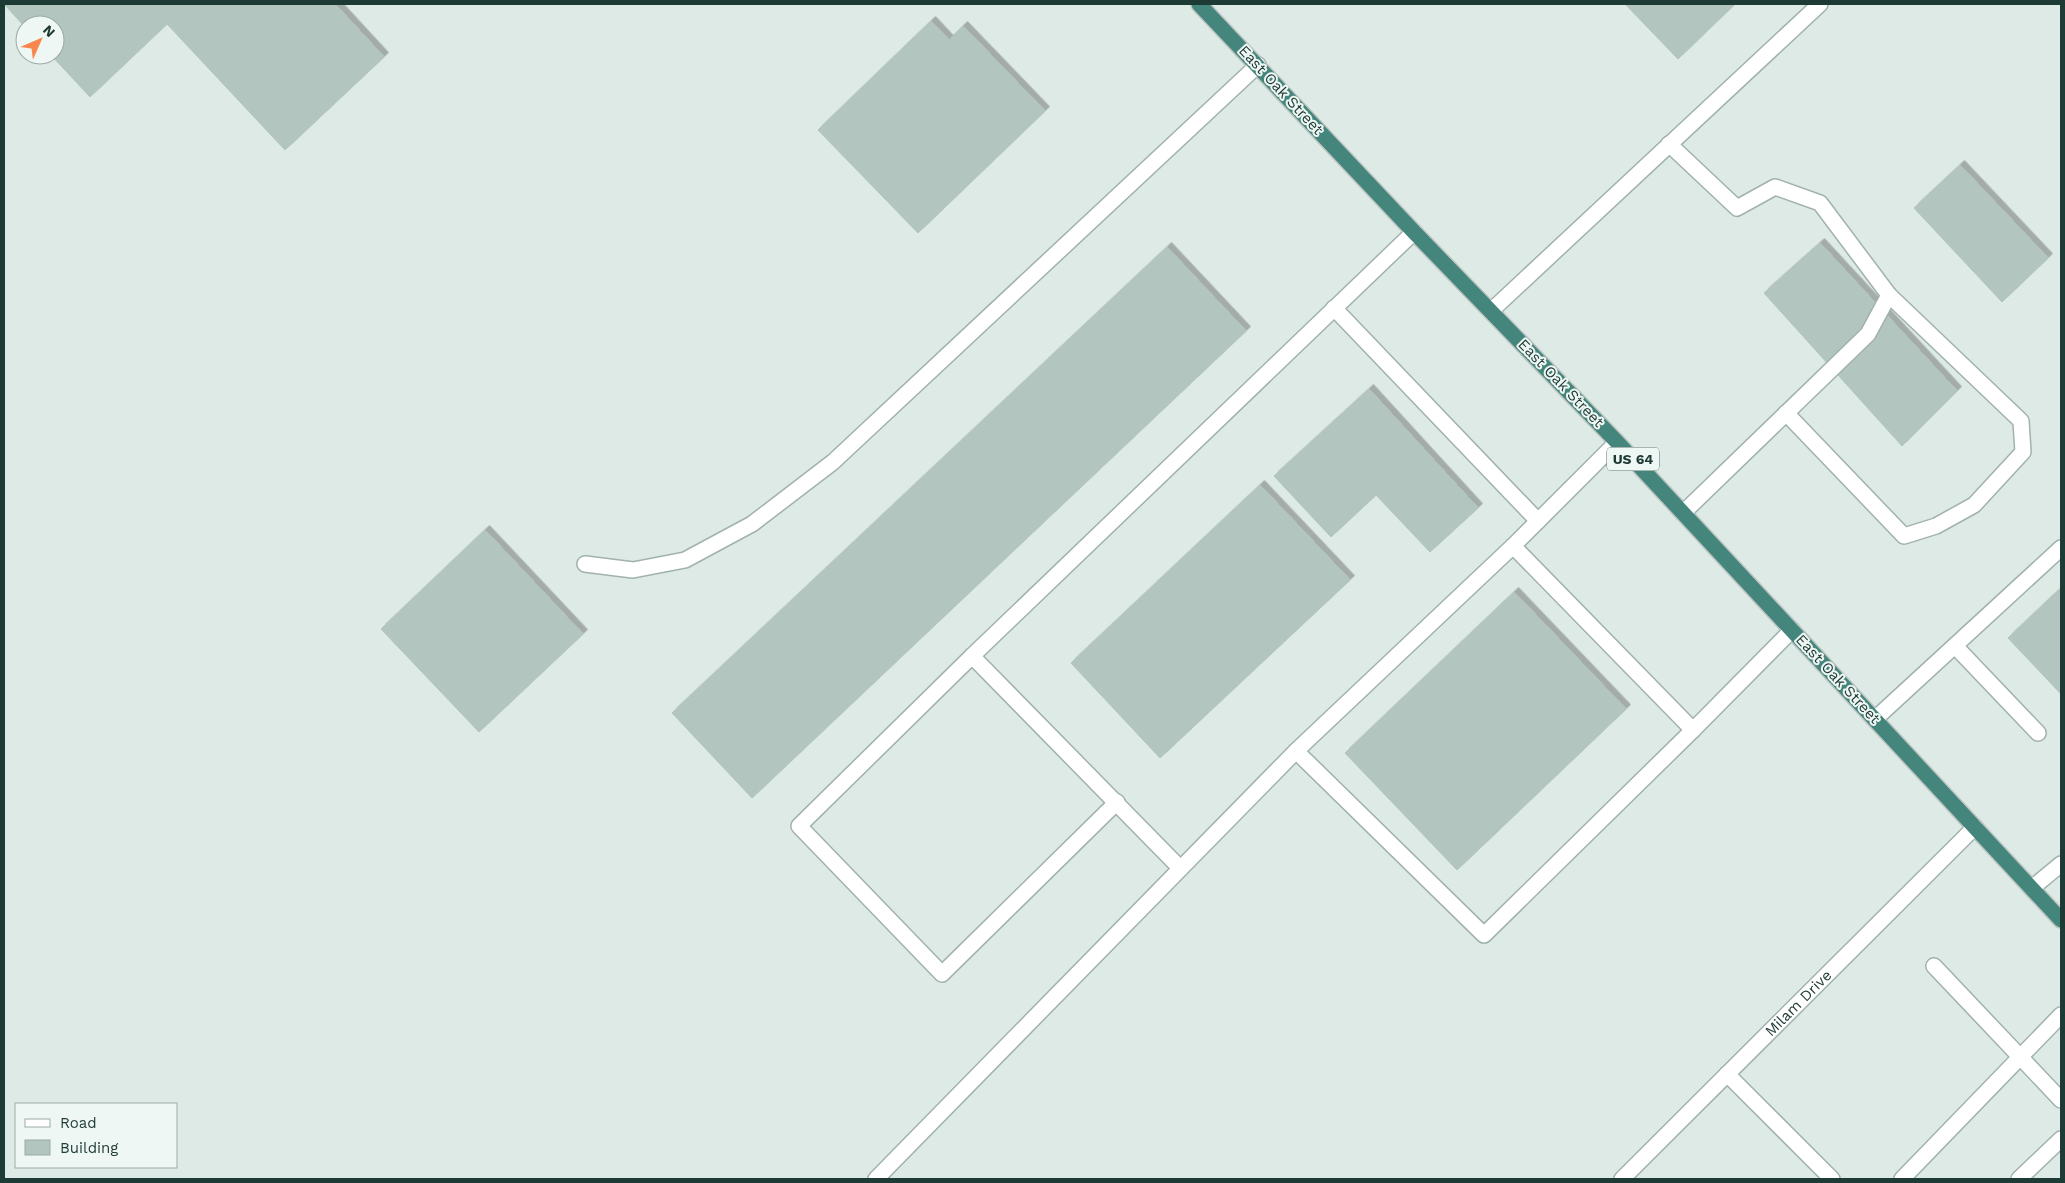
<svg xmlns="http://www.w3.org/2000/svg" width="2065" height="1183" font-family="'Work Sans',sans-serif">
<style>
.building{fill:#b3c5bf;stroke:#b0c4bd;filter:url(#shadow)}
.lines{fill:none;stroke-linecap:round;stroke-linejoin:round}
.service-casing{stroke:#a1b2ad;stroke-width:18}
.minor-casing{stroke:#a1b2ad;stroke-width:18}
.trunk-casing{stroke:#bcc4c2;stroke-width:18}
.service{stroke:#fff;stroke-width:15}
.minor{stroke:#fff;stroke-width:15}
.trunk{stroke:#44857c;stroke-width:15}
.labels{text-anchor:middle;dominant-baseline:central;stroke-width:4;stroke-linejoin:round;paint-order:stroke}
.shield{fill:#eef7f3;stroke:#5c736e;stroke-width:1}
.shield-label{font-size:14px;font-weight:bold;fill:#1e3a35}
.street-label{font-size:15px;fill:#1e3a35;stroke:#eef7f3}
</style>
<defs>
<filter id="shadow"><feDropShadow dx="4.5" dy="-4.5" stdDeviation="0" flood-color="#0004"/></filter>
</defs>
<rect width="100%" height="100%" fill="#deeae6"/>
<g class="building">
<path d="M4,4H335L384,57L285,150L167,24L90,97L51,55H55V25H25V27Z"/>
<path d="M1625,4H1735L1678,59Z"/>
<path d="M931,21L949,40L963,26L1045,111L918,233L818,130Z"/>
<path d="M1960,165L2048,258L2002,302L1914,208Z"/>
<path d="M1820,243L1957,391L1902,446L1764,293Z"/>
<path d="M1167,247L1246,331L752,798L672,713Z"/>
<path d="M1369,389L1478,508L1430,552L1376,495L1331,537L1274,476Z"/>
<path d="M1260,485L1350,580L1160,758L1071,663Z"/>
<path d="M485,530L583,634L479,732L381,629Z"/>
<path d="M2061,588V694L2008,638Z"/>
<path d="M1514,592L1626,709L1457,870L1345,753Z"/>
</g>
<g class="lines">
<defs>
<g id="service">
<path d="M1669,144L1737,208L1775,187L1820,203L1889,295L1868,334L1683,513"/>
<path d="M1334,308L1538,521"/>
<path d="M1492,310L1820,4"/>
<path d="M1786,413L1904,536L1936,526L1974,505L2023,452L2021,421L1889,295"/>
<path d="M585,564L633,570L685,560L752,524L833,462L1258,65"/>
<path d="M1955,646L2038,733"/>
<path d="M972,656L799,826L942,974L1117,802"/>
<path d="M1875,719L2061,548"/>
<path d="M1693,730L1792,630"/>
<path d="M1296,751L1484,935L1693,730L1513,546"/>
<path d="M1180,868L972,656L1414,232"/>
<path d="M2032,888L2061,864"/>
<path d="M1934,966L2061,1100"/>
<path d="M1727,1074L1832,1179"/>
<path d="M876,1179L1296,751L1513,546L1617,442"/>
<path d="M1902,1179L2061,1015"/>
<path d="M2019,1179L2061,1139"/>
</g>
<g id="minor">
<path id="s1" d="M1622,1179L1975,827"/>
</g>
<path id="trunk" d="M1199,4L1414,232L1617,442L2061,920"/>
</defs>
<use href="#service" class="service-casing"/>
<use href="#minor" class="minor-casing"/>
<use href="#trunk" class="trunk-casing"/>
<use href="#service" class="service"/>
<use href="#minor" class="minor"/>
<use href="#trunk" class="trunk"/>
</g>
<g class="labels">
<rect class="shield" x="1607" y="447.5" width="52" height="23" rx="4"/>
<g class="shield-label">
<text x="1633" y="459">US 64</text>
</g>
<g class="street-label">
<text transform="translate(1281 90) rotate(47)">East Oak Street</text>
<text transform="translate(1561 383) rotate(46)">East Oak Street</text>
<text transform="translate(1838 679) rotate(47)">East Oak Street</text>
<text stroke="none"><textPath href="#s1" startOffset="249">Milam Drive</textPath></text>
</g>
</g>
<rect width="2065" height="1183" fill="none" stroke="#1e3a35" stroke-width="10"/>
<rect x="15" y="1103" width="162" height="65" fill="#eef7f3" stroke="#9baba7"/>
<rect x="25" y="1119" width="25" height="8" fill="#ffffff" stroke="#9baba7"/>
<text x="60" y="1128" font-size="15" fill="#1e3a35">Road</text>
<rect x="25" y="1140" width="25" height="15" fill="#b3c5bf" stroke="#9baba7"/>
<text x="60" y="1153" font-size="15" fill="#1e3a35">Building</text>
<g transform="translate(40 40) rotate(45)"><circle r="24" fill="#eef7f3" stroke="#9baba7"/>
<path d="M0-4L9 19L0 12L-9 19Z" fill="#f9864d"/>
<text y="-8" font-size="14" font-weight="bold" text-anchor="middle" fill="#1e3a35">N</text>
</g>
</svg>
